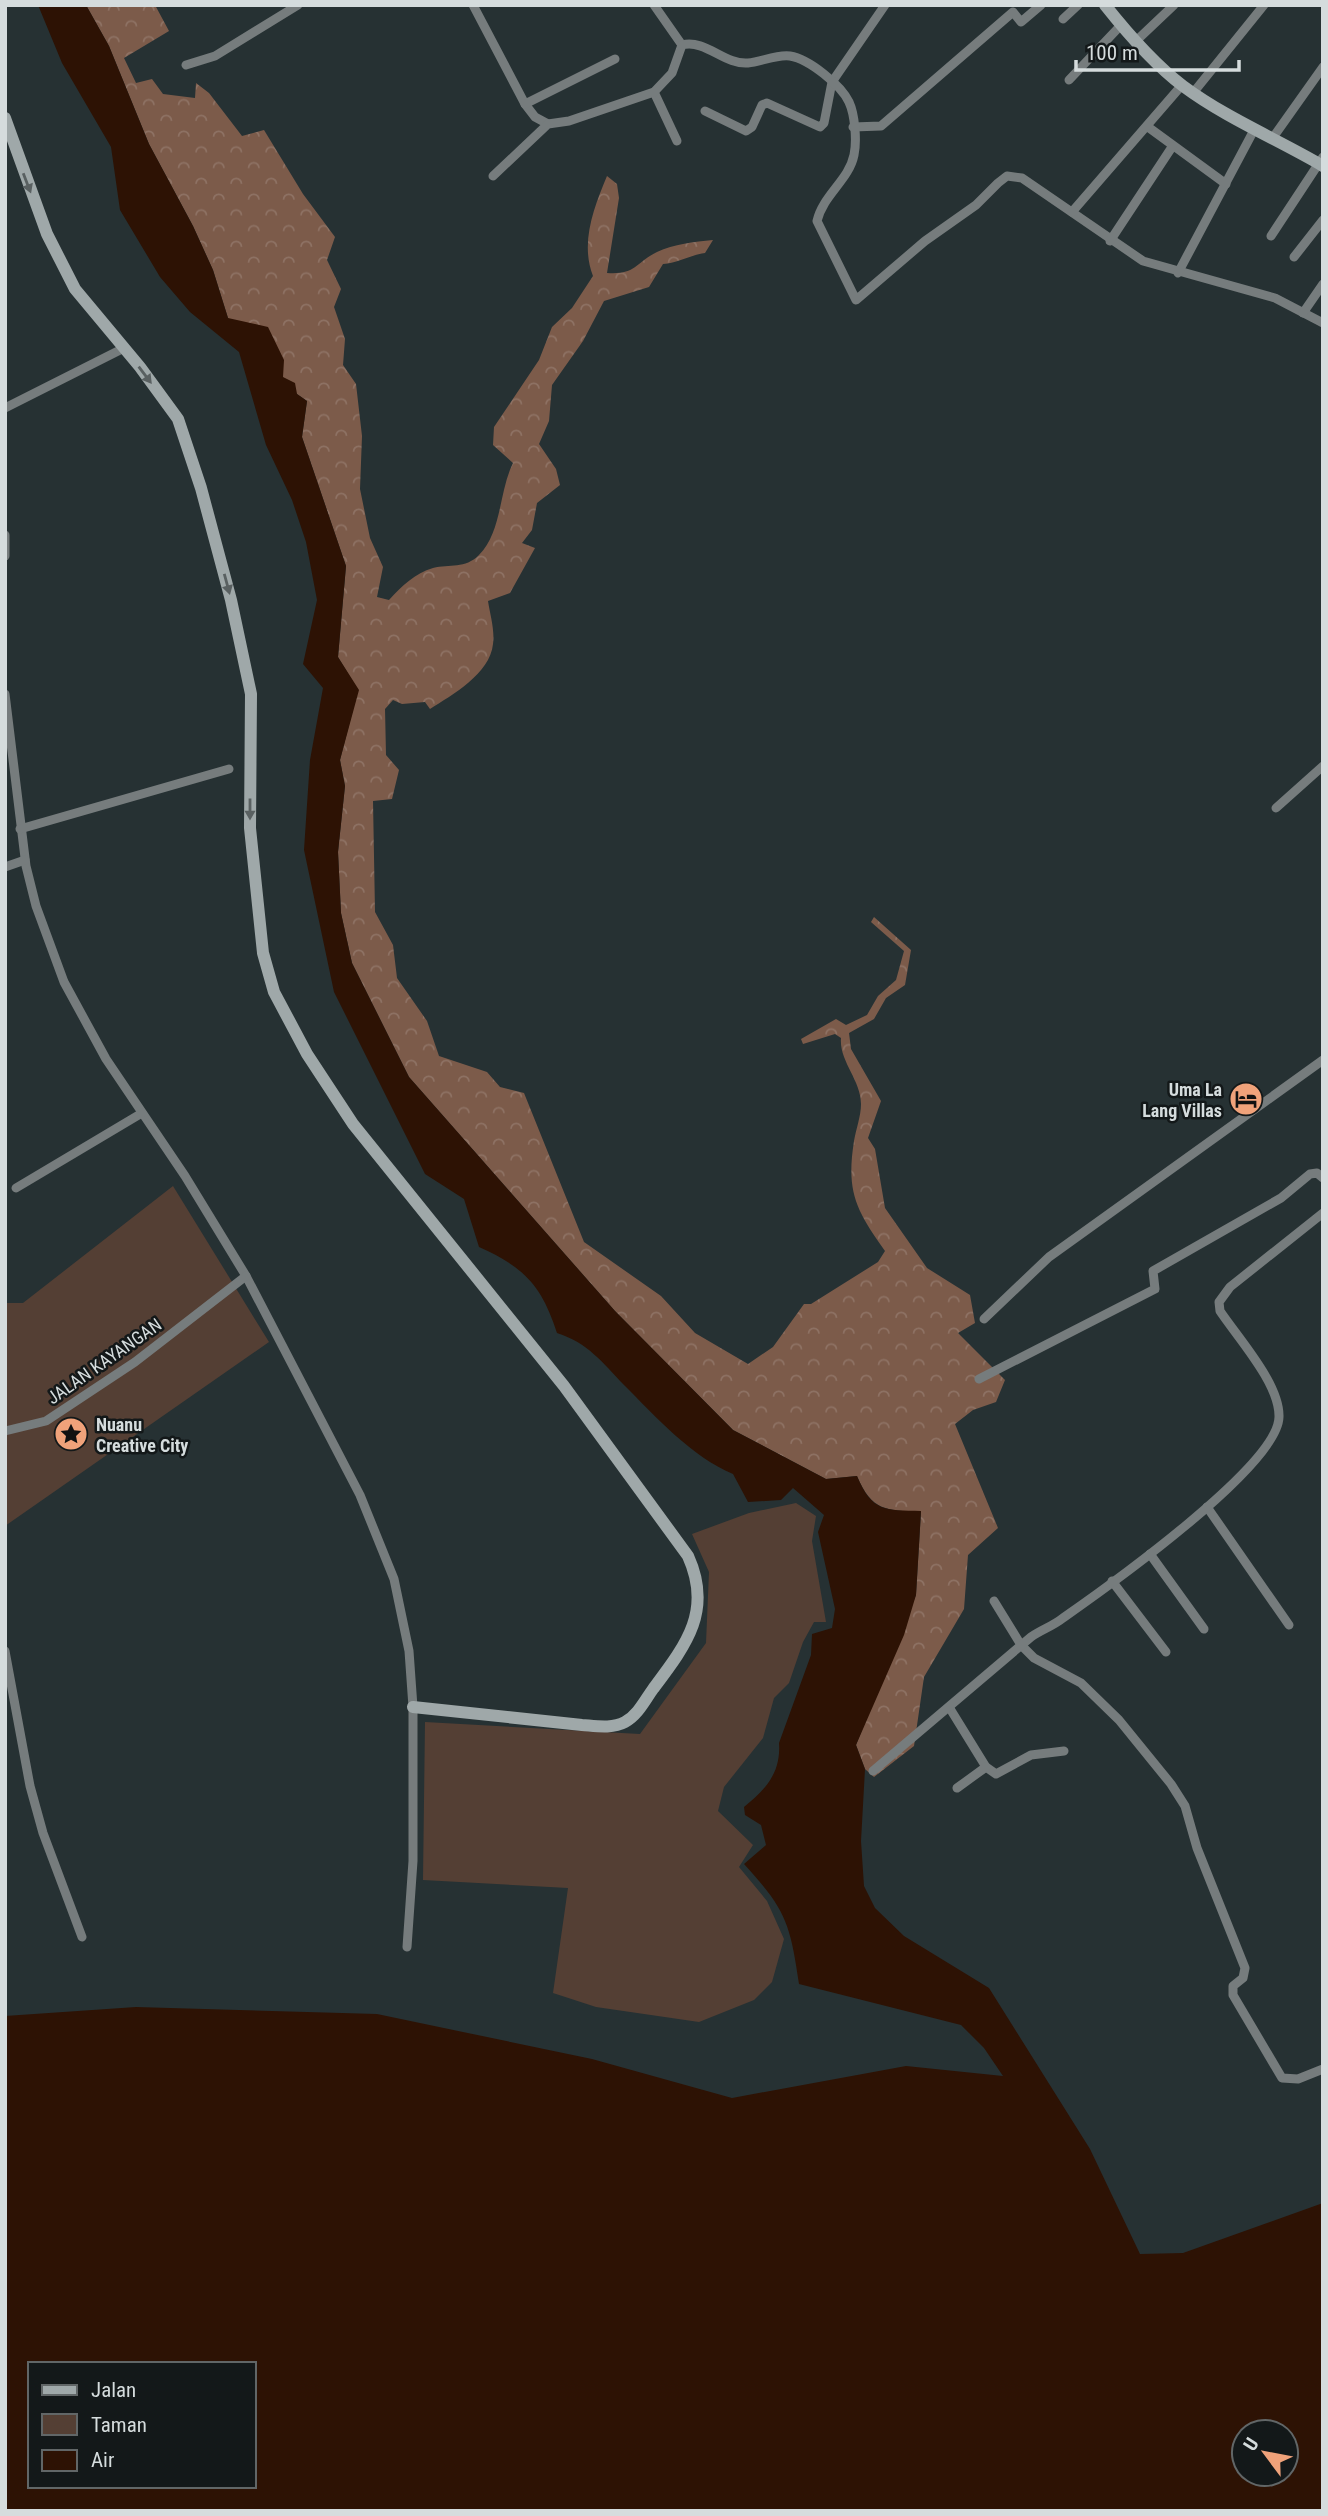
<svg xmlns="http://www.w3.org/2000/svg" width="1328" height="2516" font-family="'Roboto Condensed',sans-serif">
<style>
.green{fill:#543f34}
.forest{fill:url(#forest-crowns)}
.water{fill:#2d1204;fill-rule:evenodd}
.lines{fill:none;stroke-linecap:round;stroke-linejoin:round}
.street{stroke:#767c7d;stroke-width:9}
.secondary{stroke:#9fa8a9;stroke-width:12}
.oneway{fill:#596061}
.labels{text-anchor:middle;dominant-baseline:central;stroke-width:5;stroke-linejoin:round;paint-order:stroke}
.poi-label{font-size:18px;font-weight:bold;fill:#d5dcdd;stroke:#131819;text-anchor:end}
.street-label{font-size:18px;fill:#d5dcdd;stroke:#131819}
</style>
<defs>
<pattern id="forest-crowns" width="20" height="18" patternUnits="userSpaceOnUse" patternTransform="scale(1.75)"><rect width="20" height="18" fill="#7c5b4a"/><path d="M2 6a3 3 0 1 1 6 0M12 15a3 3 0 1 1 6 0" fill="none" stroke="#8e7264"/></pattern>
</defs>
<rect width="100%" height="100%" fill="#263133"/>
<g class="green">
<path d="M173,1186L269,1342L5,1526V1303H23Z"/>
<path d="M796,1503L816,1516L812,1541L826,1622H814L803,1642L789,1683L774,1698L763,1738L724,1787L718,1811L753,1845L739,1867L767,1901L784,1939L772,1982L754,2000L699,2022L596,2007L553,1993L568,1888L423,1880L425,1722L640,1734L706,1643L709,1572L692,1534L749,1513Z"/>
</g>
<path class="forest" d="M86,5H155L169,31L124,58L136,83L152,79L163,94L195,98L196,83L209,93L242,136L264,130L303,194L335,237L327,260L341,289L334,307L345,339L343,365L356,384L362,436L360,489L370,538L383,567L377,597L389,600C402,586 415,573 433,568C450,564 465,569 479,555C502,532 499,491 513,463L493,445L494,427L539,360L552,327L572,308L593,276C580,243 594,207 607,176L617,184L619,198L607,273C636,275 635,263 657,252C674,244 694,242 713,240L705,253C690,255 678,263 663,264L649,287L604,301L583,341L552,385L549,421L539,444L556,469L560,485L537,503L532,530L522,543L535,548L510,593L488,601C490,614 495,631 493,644C490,674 452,695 430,709L425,702L402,704L393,700L385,709L386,755L399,770L392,799L373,801L375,912L393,945L397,978L427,1021L439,1056L487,1072L500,1087L524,1093L584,1242L661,1296L695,1333L748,1364L773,1347L804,1304H811L878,1262L885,1251C856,1210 846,1192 854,1141C856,1129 861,1116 861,1104C861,1080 839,1061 841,1038L835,1034L803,1044L801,1039L836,1019L846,1025L867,1015L878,996L896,980L904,951L871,922L874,917L911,950L905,985L886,998L874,1019L849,1033L851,1049L881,1101L868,1138L875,1149L885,1208L927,1268L970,1295L975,1323L958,1333L1005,1380L996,1402L973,1410L955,1424L998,1528L968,1555L964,1609L924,1677L914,1746L874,1777L865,1769L856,1745L916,1595L921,1512C885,1510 872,1511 857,1476L826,1479L733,1430L615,1311L409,1077L352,963L341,913L338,852L345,786L340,760L358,690L338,657L346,566L302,437L307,401L297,394L228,318L213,270L193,226L149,144L109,46Z"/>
<path class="water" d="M38,5H86L109,46L149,144L193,226L213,270L228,318L268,327L284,360L283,377L295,383L297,394L307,401L302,437L346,566L338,657L359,690L340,760L345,786L338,852L341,913L352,963L409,1077L615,1311L733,1430L826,1479L857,1476C872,1512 885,1510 921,1511L916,1595L904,1635L856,1745L865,1769L861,1841L864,1886L875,1908L904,1936L989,1988L1090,2149L1140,2254L1183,2253L1323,2203V2511H5V2016L136,2007L377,2014L592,2059L732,2098L906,2066L1003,2076L984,2048L961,2025L799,1984C790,1923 786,1910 744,1864L766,1845L761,1825L745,1815L744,1807C766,1789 781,1773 779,1743L811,1655L812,1634L832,1628L835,1609L818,1532L824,1515L793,1488L781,1500L748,1502L733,1474C692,1457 656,1417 624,1385C602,1362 588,1343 557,1333C542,1286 524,1267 479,1247L464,1199L425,1174L334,992L304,850L310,760L323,688L303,664L317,600L306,542L292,500L266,445L239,352L190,312L160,277L120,210L111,147L62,63ZM30,2364H254V2486H30ZM1244,2432H1286V2474H1244Z"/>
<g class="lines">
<g class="street">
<path d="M473,5L525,104L535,117L548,124"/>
<path d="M654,5L682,45"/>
<path d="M1063,19L1078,5"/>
<path d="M1136,41L1174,5"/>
<path d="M186,65L215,56L298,5"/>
<path d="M1069,80L1122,24"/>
<path d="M654,92L677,141"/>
<path d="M1193,93L1264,5"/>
<path d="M525,104L615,59"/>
<path d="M705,111L746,131L752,127L762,105L767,103L820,127L824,123L832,82L885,5"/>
<path d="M853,127L881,126L1013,12L1021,22L1041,5"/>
<path d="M1148,127L1226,184"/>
<path d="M1272,139L1323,67"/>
<path d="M493,176L548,124L569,121L654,92L672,73L682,45C706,39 724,65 748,63C761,62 777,54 790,56C809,59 841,85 849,102C855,115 857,141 854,155C849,180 823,195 817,221L856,300L925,241L976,205L998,183L1007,176L1022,178L1143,261L1275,298L1323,323"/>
<path d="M1072,212L1182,85"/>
<path d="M1271,236L1323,157"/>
<path d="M1110,241L1172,147"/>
<path d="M1294,257L1323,220"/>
<path d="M1178,273L1254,130"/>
<path d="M1303,313L1323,284"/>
<path d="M5,408L124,348"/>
<path d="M5,535V556"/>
<path d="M5,694L26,866L36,906L64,982L106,1059L185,1176L246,1276L360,1495L394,1579L409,1651L413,1707V1861L407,1947"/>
<path d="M1276,808L1323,766"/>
<path d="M20,829L229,769"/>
<path d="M5,867L25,860"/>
<path d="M16,1188L142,1113"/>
<path d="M984,1319L1049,1257L1323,1060"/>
<path d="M979,1379L1155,1289L1153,1271L1281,1198L1310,1174L1317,1173L1323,1178"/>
<path d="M5,1431L46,1421L135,1362L246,1276"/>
<path d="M1207,1507L1289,1625"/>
<path d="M1150,1554L1204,1629"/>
<path d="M1112,1581L1166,1652"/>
<path d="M994,1601L1021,1645L1034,1658L1081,1683L1119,1720L1171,1784L1185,1806L1197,1848L1245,1968L1243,1978L1233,1986V1995L1282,2078L1298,2079L1323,2069"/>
<path d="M5,1651L30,1786L43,1833L82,1937"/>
<path d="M949,1707L986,1767L996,1774L1031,1755L1064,1751"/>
<path d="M873,1771L1031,1637C1041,1630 1053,1626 1063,1618C1106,1588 1278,1466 1279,1417C1280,1384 1238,1338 1220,1311L1219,1302L1230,1287L1323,1213"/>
<path d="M957,1788L986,1767"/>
</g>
<g class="secondary">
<path d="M1105,5C1128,34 1154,64 1183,86C1226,118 1277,139 1323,166"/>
<path d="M5,118L47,234L75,289L140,367L178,419L201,488L231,600L251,694L250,828L263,953L274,992L307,1054L353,1124L564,1386L688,1556C713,1611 686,1645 653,1689C645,1700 638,1715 625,1722C612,1729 596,1726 582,1725L413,1707"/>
</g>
</g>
<defs><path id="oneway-solid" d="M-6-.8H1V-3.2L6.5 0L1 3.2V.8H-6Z" transform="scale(1.75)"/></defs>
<g class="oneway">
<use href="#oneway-solid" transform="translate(27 183) rotate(69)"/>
<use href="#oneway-solid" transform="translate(145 375) rotate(53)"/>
<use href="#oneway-solid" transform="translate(227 584) rotate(75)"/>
<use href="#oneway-solid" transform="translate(250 809) rotate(90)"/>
</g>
<defs>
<symbol id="hotel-disc" viewBox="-11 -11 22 22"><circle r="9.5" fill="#f0a27a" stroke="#131819"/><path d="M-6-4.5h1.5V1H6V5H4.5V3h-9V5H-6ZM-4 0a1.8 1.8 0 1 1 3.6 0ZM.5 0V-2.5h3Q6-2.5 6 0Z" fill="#111"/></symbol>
<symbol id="sight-disc" viewBox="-11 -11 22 22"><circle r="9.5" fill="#f0a27a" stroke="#131819"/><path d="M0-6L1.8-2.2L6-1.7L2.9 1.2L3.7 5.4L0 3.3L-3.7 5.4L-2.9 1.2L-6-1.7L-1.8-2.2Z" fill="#111"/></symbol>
</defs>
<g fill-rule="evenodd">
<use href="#hotel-disc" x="1227" y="1080" width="38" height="38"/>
<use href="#sight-disc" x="52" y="1415" width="38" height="38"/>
</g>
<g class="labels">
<g class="poi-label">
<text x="1222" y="1089">Uma La<tspan x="1222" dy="21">Lang Villas</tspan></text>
<text x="96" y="1424" text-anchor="start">Nuanu<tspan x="96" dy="21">Creative City</tspan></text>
</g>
<g class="street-label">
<text transform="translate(104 1361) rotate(-35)">JALAN KAYANGAN</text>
</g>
</g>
<rect width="1328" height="2516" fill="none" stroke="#d5dcdd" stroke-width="14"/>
<rect x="28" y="2362" width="228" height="126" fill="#131819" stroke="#616667" stroke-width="2"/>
<rect x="42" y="2385" width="35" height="10" fill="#9fa8a9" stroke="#616667" stroke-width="2"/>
<text x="91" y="2397" font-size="21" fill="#d5dcdd">Jalan</text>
<rect x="42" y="2414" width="35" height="21" fill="#543f34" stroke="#616667" stroke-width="2"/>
<text x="91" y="2432" font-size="21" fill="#d5dcdd">Taman</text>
<rect x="42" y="2450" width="35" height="21" fill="#2d1204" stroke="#616667" stroke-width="2"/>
<text x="91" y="2467" font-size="21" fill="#d5dcdd">Air</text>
<g transform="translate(1265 2453) rotate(302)"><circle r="33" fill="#131819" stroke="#616667" stroke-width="2"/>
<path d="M0-5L12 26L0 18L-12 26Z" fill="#f0a27a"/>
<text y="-10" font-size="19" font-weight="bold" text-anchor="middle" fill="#d5dcdd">U</text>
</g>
<path d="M1076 60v10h163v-10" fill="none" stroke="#d5dcdd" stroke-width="3.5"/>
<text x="1086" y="60" font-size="21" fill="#d5dcdd" stroke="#131819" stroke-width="5" paint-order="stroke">100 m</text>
</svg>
